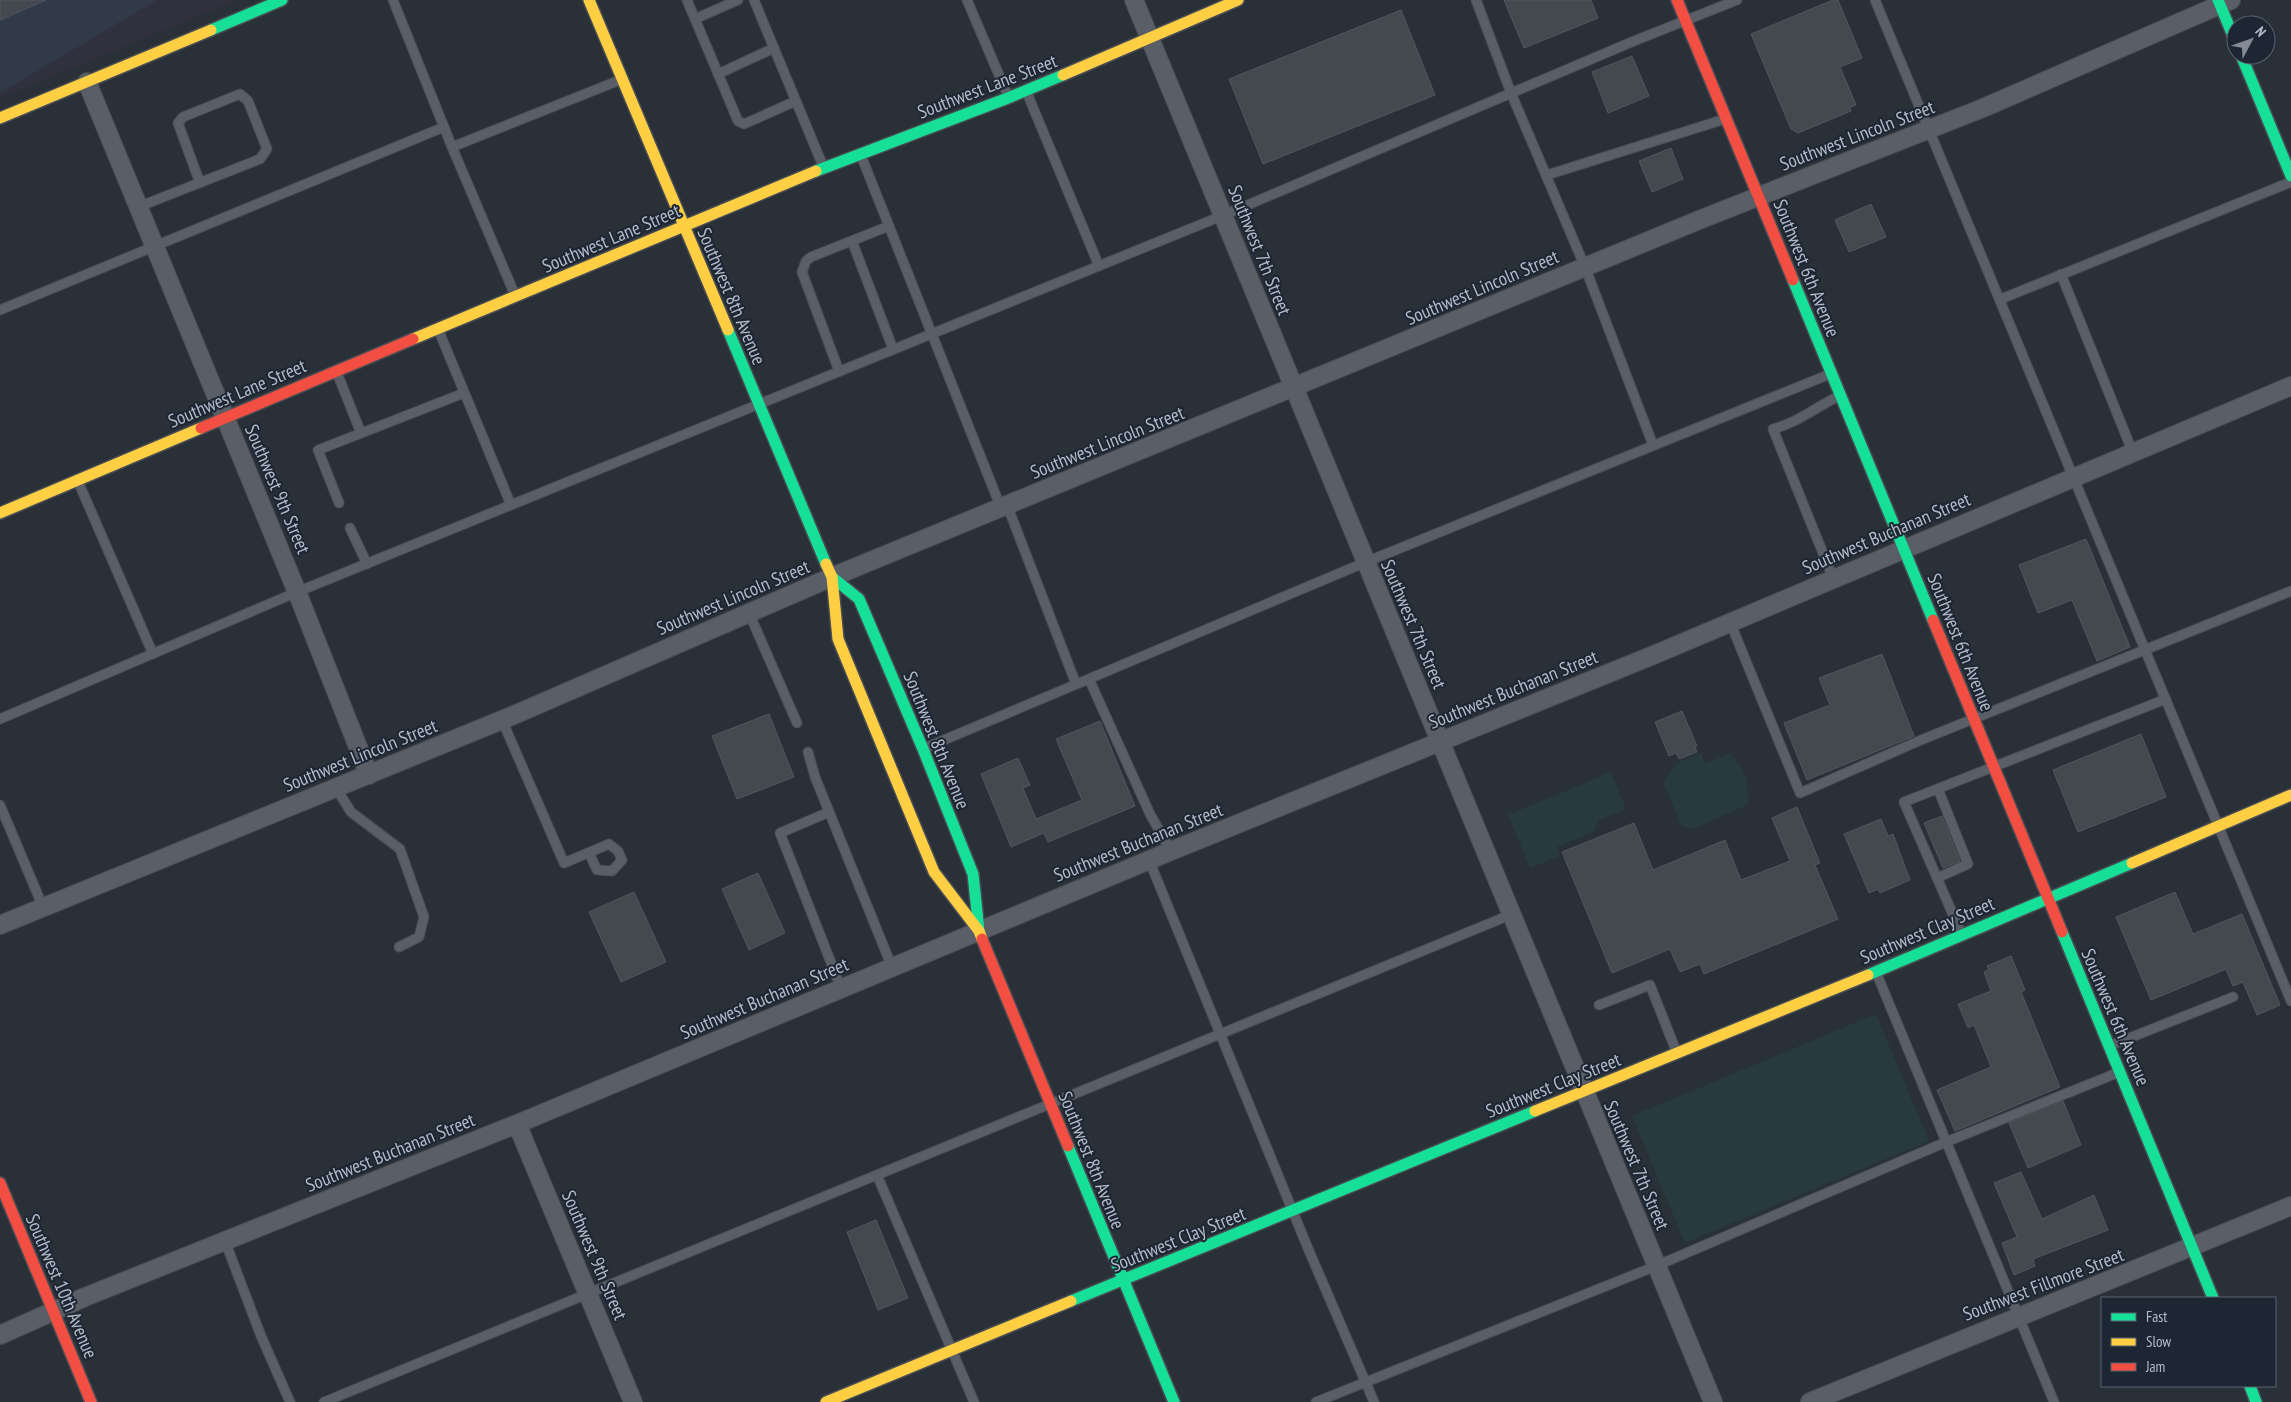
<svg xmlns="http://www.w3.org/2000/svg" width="2291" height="1402" font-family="'PT Sans Narrow',sans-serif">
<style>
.medical{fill:#31303e}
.airport{fill:#313a48}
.green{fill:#273a3e}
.building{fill:#444950;stroke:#52575f}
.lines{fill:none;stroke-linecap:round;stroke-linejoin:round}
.lane-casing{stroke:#484c53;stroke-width:11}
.street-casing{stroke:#484c53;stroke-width:20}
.fast-casing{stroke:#484c53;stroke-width:14}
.slow-casing{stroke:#484c53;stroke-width:14}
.jam-casing{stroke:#484c53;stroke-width:14}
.lane{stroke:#5a5e66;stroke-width:9}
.street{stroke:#5a5e66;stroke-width:18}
.fast{stroke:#16e098;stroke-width:11}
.slow{stroke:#ffcf43;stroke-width:11}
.jam{stroke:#f24e42;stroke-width:11}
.labels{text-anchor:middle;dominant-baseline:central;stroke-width:4;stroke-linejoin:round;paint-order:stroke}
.street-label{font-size:19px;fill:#b4bcc9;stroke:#1d2633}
</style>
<rect width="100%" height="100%" fill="#2a3038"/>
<path class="medical" d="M0,0H237L0,98Z"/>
<path class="airport" d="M35,0H157L0,93V17Z"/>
<g class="green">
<path d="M1701,753L1705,764L1730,753C1747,772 1748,779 1748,805L1694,828L1682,827L1663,782L1677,763Z"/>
<path d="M1611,772L1626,809L1598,821L1594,832L1557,847L1560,856L1530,868L1508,815Z"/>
<path d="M1876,1014L1929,1141L1685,1243L1632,1116Z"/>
</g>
<g class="building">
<path d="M0,0H46L0,20Z"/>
<path d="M1504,0H1591L1598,18L1524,48Z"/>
<path d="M1833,0H1838L1862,58L1840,67L1856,105L1850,107L1851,111L1798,133L1791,129L1751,34Z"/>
<path d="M1401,10L1435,95L1263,164L1229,79Z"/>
<path d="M1632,56L1649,96L1608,113L1592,72Z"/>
<path d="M1671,148L1683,179L1652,192L1639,161Z"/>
<path d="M1871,204L1886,237L1849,252L1835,220Z"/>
<path d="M2086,539L2130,647L2097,661L2072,600L2038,613L2019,565Z"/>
<path d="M1882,654L1914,736L1807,780L1784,723L1830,705L1819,678Z"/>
<path d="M1682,711L1697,746H1695L1697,752L1679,759L1676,753L1669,756L1655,722Z"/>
<path d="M769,714L794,777L737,799L712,736Z"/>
<path d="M1100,721L1135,806L1048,842L1044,833L1011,847L981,774L1018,758L1030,785L1023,788L1036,819L1082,800L1056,739Z"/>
<path d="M2141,734L2166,797L2078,832L2053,770Z"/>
<path d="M1797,807L1820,863L1815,865L1838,919L1704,974L1700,964L1680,972L1670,949L1612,973L1562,852L1634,823L1653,870L1725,840L1741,880L1790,861L1772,818Z"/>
<path d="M1942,816L1960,861L1943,868L1924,823Z"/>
<path d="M1881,819L1888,836L1893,834L1910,880L1880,893L1878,889L1869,893L1844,834Z"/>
<path d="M758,873L785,933L749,950L722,889Z"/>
<path d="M634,892L666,962L621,982L589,912Z"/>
<path d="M2175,892L2193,934L2242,914L2280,1005L2257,1015L2243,982L2233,986L2226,969L2151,1000L2116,917Z"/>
<path d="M2011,956L2025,990L2021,992L2060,1087L1955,1131L1937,1090L1991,1067L1974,1025L1968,1028L1958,1004L1991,991L1984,972L1989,970L1987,966Z"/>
<path d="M2063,1101L2081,1145L2028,1168L2009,1123Z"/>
<path d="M2021,1172L2042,1219L2094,1195L2108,1230L2033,1259L2035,1266L2014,1275L2002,1243L2017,1237L1994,1183Z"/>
<path d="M876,1220L908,1298L878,1310L847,1232Z"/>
</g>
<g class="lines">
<defs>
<g id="lane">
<path d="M393,0L452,147L515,295"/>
<path d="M687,0L738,121L744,124L796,101"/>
<path d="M754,0L823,166"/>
<path d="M967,0L1008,96"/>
<path d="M1476,0L1511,93L1585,267L1653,445"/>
<path d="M1875,0L2291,1001"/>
<path d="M695,19L738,0"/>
<path d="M718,74L774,48"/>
<path d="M1027,93L1099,266"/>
<path d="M452,147L620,80"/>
<path d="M860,153L1001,508"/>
<path d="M1547,175L1725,119"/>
<path d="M138,207L260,159L267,149L248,101L240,94L183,117L178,123L200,183"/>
<path d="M852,241L893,349"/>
<path d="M2061,274L2133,453"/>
<path d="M2001,299L2291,182"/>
<path d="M0,310L444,127"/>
<path d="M438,329L511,505"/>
<path d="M839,371L802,272L806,261L811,257L889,226"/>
<path d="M337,373L361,433"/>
<path d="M77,479L153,654"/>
<path d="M339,503L318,450L464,393"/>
<path d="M1007,505L1076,684"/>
<path d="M350,528L367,564"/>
<path d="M1833,578L1773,429C1797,423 1816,407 1839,396"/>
<path d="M749,613L797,723"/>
<path d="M1730,622L1800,793L1921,740L2291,591"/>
<path d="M1089,679L1150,814L1171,851"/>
<path d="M0,719L297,592L1224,215L1634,41L1737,0"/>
<path d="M502,720L564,863L609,844L618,851L622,860L612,871L597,870L589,853"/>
<path d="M925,748L1366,562L1830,374"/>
<path d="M808,752L815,777L892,967"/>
<path d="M336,788L351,812L400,849L424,917L419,937L399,947"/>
<path d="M0,805L43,907"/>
<path d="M829,812L780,833L841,988"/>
<path d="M1149,860L1307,1246L1374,1402"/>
<path d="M1937,878L1968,864L1938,789"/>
<path d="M1961,933L1904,802L2166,699"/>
<path d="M1876,972L2054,1402"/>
<path d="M1599,1005L1650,985L1677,1053"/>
<path d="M2109,1046L2233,997"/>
<path d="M877,1175L974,1402"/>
<path d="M225,1241L261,1336L290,1402"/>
<path d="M324,1402L1510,915"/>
<path d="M1316,1402L1656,1266L1946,1142L2117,1073"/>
</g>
<g id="street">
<path d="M1134,0L1713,1402"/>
<path d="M87,82L297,592L369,775"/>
<path d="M0,925L514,715L832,577L1704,218L1983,108L2231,0"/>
<path d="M517,1124L633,1402"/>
<path d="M0,1335L85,1297L517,1124L1171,851L1656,654L2291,386"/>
<path d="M1810,1402L2291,1206"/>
</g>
<g id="fast">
<path d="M2218,0L2236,43"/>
<path d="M211,30L282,0"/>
<path d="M2241,55L2291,176"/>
<path d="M816,171L1008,98L1063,75"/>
<path d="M1793,280L1933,620"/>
<path d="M728,330L826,564"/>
<path d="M832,577L859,599L923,749L973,874L979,931"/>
<path d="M2062,932L2213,1298"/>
<path d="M1868,975L2132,863"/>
<path d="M1068,1146L1174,1402"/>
<path d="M1071,1301L1535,1111"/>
<path d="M2250,1386L2256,1402"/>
</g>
<g id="slow">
<path d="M589,0L728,330"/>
<path d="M1063,75L1238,0"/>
<path d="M0,118L211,30"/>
<path d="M413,339L816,171"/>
<path d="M0,513L201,428"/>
<path d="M826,564L832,577L838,639L934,872L979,931L982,939"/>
<path d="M2132,863L2291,795"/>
<path d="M1535,1111L1868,975"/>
<path d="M826,1402L1071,1301"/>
</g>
<g id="jam">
<path d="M1677,0L1793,280"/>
<path d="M201,428L413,339"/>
<path d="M1933,620L2062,932"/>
<path d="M982,939L1068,1146"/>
<path d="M0,1183L91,1402"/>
</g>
</defs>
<use href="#lane" class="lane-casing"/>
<use href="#street" class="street-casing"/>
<use href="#fast" class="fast-casing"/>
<use href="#slow" class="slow-casing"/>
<use href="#jam" class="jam-casing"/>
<use href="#lane" class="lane"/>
<use href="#street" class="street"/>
<use href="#fast" class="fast"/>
<use href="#slow" class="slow"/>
<use href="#jam" class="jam"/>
</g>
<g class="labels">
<g class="street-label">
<text transform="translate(987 86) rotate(-21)">Southwest Lane Street</text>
<text transform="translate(1857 135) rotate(-21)">Southwest Lincoln Street</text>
<text transform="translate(611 238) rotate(-23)">Southwest Lane Street</text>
<text transform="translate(1260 250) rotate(68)">Southwest 7th Street</text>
<text transform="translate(1807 268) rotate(68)">Southwest 6th Avenue</text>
<text transform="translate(1482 287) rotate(-23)">Southwest Lincoln Street</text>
<text transform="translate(732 296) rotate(67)">Southwest 8th Avenue</text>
<text transform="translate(237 393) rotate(-23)">Southwest Lane Street</text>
<text transform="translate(1107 442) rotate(-22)">Southwest Lincoln Street</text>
<text transform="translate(278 489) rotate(67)">Southwest 9th Street</text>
<text transform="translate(1886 533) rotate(-23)">Southwest Buchanan Street</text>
<text transform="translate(733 597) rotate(-23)">Southwest Lincoln Street</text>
<text transform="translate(1414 624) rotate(67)">Southwest 7th Street</text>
<text transform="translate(1961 642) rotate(68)">Southwest 6th Avenue</text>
<text transform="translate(1513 689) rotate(-22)">Southwest Buchanan Street</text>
<text transform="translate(937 740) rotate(68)">Southwest 8th Avenue</text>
<text transform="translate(360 755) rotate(-22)">Southwest Lincoln Street</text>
<text transform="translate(1138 842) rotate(-22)">Southwest Buchanan Street</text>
<text transform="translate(1927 930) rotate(-23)">Southwest Clay Street</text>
<text transform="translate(764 998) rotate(-23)">Southwest Buchanan Street</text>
<text transform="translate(2116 1017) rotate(67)">Southwest 6th Avenue</text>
<text transform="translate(1553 1085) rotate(-22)">Southwest Clay Street</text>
<text transform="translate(390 1152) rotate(-22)">Southwest Buchanan Street</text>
<text transform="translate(1092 1160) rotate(68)">Southwest 8th Avenue</text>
<text transform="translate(1637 1165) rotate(67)">Southwest 7th Street</text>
<text transform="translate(1178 1239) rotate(-22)">Southwest Clay Street</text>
<text transform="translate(595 1255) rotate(67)">Southwest 9th Street</text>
<text transform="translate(2043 1284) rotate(-21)">Southwest Fillmore Street</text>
<text transform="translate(62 1286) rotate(67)">Southwest 10th Avenue</text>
</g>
</g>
<rect x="2101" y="1297" width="175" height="90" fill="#1d2633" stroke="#59626f"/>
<rect x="2111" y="1313" width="25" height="8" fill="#16e098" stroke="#59626f"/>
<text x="2146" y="1322" font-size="15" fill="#b4bcc9">Fast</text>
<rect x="2111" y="1338" width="25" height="8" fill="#ffcf43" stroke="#59626f"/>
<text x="2146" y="1347" font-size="15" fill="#b4bcc9">Slow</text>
<rect x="2111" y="1363" width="25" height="8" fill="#f24e42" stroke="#59626f"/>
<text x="2146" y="1372" font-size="15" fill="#b4bcc9">Jam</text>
<g transform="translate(2251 40) rotate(49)"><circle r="24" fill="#1d2633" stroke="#59626f"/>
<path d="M0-4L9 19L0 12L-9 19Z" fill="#848b96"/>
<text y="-8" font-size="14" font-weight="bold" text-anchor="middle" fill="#b4bcc9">N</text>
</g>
</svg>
